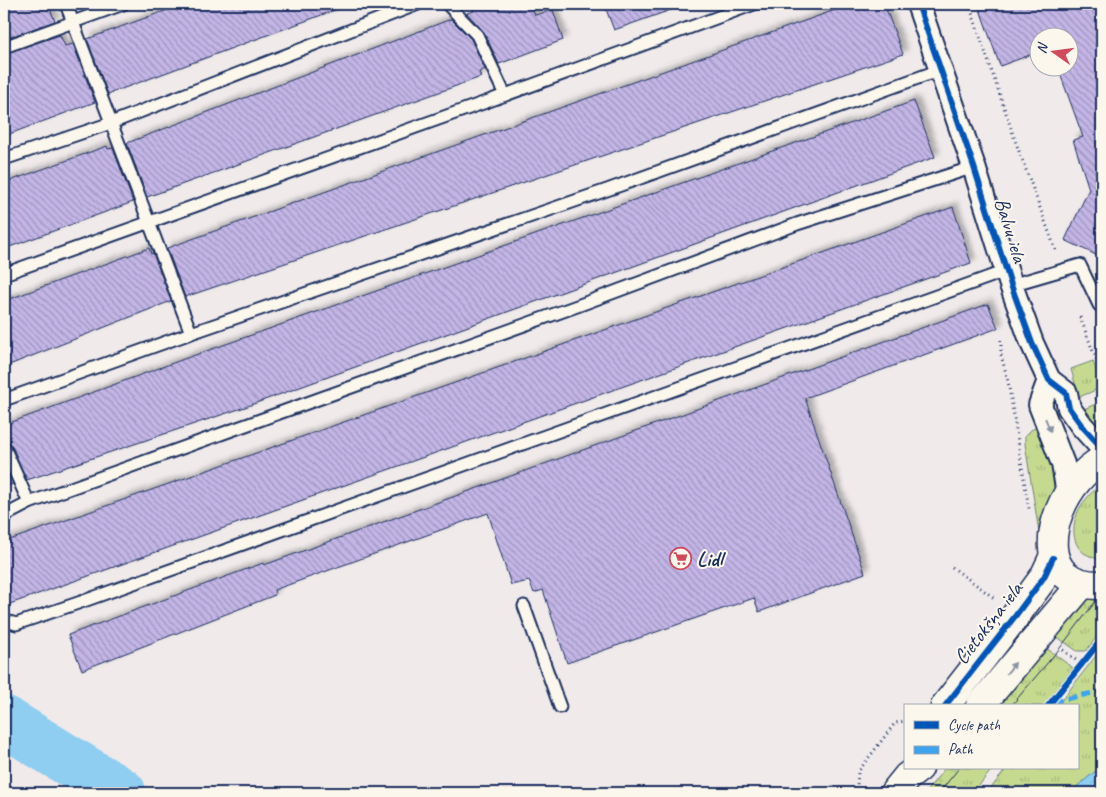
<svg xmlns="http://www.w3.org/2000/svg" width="1106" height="797" font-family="Caveat,sans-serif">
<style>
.grass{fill:url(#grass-tufts);stroke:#708476}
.water{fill:url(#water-ripples);stroke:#618eb6}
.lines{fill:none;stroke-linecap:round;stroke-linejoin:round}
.river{stroke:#8fcef0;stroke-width:51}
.building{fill:url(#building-back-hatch);stroke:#1b2f5e;filter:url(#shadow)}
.lane-casing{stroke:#1b2f5e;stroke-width:15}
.street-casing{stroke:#1b2f5e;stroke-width:26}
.secondary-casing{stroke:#1b2f5e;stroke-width:31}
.path{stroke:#1b2f5e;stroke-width:3;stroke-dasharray:1 4;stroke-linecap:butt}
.lane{stroke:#fbf7ec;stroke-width:11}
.street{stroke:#fbf7ec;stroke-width:22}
.secondary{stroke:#fbf7ec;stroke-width:28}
.tram{stroke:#1b2f5e;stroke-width:1}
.quiet{stroke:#3da3ed;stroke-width:5;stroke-dasharray:10 5;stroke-linecap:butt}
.cycleway-casing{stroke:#fbf7ec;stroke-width:9}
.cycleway{stroke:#0057b8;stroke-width:6}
.oneway{fill:#8b93a5}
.labels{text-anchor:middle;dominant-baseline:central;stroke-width:4;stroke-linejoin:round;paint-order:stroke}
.street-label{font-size:21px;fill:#1b2f5e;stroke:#fbf7ec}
.poi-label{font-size:21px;font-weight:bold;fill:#1b2f5e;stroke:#fbf7ec;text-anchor:start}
</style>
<defs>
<pattern id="grass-tufts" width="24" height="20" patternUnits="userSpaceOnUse" patternTransform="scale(1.25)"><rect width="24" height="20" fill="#c5da8f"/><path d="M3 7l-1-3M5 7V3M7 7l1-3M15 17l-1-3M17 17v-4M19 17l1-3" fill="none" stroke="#a9bb7e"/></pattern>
<pattern id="water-ripples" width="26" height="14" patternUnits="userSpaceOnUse" patternTransform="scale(1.25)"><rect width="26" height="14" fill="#8fcef0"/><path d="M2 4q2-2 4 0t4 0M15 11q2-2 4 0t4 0" fill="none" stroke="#7bb1d0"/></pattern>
<pattern id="building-back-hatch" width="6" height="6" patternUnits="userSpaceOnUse" patternTransform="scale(1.25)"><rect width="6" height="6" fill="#c3b5e6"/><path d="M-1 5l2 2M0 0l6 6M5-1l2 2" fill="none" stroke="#9e94be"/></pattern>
<filter id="shadow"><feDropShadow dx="4.5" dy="-4.5" stdDeviation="2.5" flood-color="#0004"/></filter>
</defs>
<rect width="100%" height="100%" fill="#f0eaeb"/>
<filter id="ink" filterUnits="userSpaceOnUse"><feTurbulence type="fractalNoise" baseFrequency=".02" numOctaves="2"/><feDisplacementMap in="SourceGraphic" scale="10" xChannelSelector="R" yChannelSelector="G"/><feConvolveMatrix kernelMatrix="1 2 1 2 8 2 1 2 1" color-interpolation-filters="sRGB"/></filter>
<g filter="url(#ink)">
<g class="grass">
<path d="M1093,361L1100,383L1096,390L1079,397L1071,369Z"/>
<path d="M1098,403H1102V431L1093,423L1084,409Z"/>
<path d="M1037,427L1057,477L1054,489L1044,514L1039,532L1025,444V436L1031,430Z"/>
<path d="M1102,483V561C1097,559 1089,556 1084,553C1070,543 1072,520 1081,506C1086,498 1095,489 1102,483Z"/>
<path d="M1092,594L1102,597V630L1086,651H1077L1053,634L1081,600Z"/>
<path d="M1042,645L1073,668L1043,706H994Z"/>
<path d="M1102,648V766L1069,793H987L1007,768H1077V706H1057Z"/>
<path d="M945,768H993L973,793H925Z"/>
</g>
<path class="water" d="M1102,766V793H1069Z"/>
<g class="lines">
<path class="river" d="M4,721L121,793"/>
</g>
<g class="building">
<path d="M4,4H48L55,21L4,39Z"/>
<path d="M184,4H346V6L108,94L87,39Z"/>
<path d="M470,4H530L535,15L553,10L563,40L499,64L484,32L467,13L474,11Z"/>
<path d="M604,4H679V7L614,30Z"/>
<path d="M852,4H884L903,54L185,297L167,248Z"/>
<path d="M978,4H1102V258L1065,240L1089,189L1073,140L1083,137L1058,68H1068V38H1038V52L1000,66Z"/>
<path d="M451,19L471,39L485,69L479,72L481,77L147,197L127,143Z"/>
<path d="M60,35L65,46L73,44L95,102L4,136V54Z"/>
<path d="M914,101L935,157L245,407L27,480L11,444L8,441L4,440V425L181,360Z"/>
<path d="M107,146L108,149L113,148L133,202L4,249V183Z"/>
<path d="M953,207L971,263L4,606V542Z"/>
<path d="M149,248L151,254L153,253L171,301L4,367V301Z"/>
<path d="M988,304L998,328L805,398L865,573L759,612L754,598L567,663L543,590L534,593L529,581L511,585L488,513L274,590L275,595L82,670L68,635L263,563L264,565Z"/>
<path d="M4,465L13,484L4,487Z"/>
</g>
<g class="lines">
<defs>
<g id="lane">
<path d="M66,4L191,333"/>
<path d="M447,4L477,35L505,95"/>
<path d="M4,47L123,4"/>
<path d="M4,159L111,123L418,4"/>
<path d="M4,274L486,102L754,4"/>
<path d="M1011,285L1080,265L1099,305L1102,306"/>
<path d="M4,400L191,333L607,190L940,70"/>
<path d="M4,447L29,503"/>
<path d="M4,516L29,503L577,306L797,224L974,167"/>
<path d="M524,606L560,707"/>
<path d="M4,620L16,624L81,602L1006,271"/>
</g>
<g id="street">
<path d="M918,4L974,167L1011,285L1032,343L1049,380L1066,393L1069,408L1082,426L1102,448"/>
<path d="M1049,380L1040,405L1063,464L1068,494"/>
</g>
<g id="secondary">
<path d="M1102,460C1093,465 1085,472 1078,480C1047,516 1034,587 1102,585"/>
<path d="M945,706L1016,615L1044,577L1053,558"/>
<path d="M980,706L1082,584"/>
<path d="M894,793L907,777L919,768"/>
</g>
</defs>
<use href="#lane" class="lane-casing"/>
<use href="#street" class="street-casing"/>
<use href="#secondary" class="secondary-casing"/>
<g class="path">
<path d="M969,4L1016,143L1056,251"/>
<path d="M1080,317L1102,375"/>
<path d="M1001,340V355L1008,381L1029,509"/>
<path d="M1095,399L1102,396"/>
<path d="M952,567L994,598"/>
<path d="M1063,650L1081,664"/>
<path d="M853,793L857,786L858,772L895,723L905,721"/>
</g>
<use href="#lane" class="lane"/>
<use href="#street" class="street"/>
<use href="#secondary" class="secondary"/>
<g class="tram">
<path d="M1011,706L1060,648L1102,593"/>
<path d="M939,793L959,768"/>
</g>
<path class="quiet" d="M1052,702L1102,691"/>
<defs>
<g id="cycleway">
<path d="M918,4L974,167L1011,285L1032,343L1049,380L1066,393L1069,408L1082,426L1102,448"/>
<path d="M945,706L1016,615L1044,577L1053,558"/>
<path d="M1048,706L1102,639"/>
</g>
</defs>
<use href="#cycleway" class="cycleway-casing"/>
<use href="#cycleway" class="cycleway"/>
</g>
<defs><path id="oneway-solid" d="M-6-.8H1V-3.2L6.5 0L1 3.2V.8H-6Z" transform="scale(1.25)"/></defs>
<g class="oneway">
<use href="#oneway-solid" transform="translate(1048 425) rotate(68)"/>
<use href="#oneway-solid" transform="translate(1011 668) rotate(-51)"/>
</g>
</g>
<defs>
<symbol id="supermarket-ring" viewBox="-11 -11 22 22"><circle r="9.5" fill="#fbf7ec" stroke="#d1495b" stroke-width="1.5"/><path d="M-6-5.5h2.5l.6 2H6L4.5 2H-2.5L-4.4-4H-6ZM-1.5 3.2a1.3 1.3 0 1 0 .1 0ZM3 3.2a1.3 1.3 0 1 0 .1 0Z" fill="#d1495b"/></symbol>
</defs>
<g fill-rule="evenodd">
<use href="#supermarket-ring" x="668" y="546" width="25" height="25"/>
</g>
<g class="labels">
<g class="street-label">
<text transform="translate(1011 230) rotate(73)">Balvu iela</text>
<text transform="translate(988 623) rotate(-52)">Cietokšņa iela</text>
</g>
<g class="poi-label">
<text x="697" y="559">Lidl</text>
</g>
</g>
<rect width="1106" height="797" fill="none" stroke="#fbf7ec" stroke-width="20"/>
<rect x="10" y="10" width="1086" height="777" fill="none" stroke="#1b2f5e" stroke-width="2" filter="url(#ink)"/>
<rect x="904" y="704" width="175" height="65" fill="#fbf7ec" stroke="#a1a7b3"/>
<rect x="914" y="721" width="25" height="8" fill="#0057b8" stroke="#a1a7b3"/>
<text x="948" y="730" font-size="15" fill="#1b2f5e">Cycle path</text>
<rect x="914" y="746" width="25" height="8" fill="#3da3ed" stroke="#a1a7b3"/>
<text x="948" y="754" font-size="15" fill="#1b2f5e">Path</text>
<g transform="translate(1054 52) rotate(284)"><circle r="24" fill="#fbf7ec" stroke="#a1a7b3"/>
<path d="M0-4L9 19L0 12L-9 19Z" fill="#d1495b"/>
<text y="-8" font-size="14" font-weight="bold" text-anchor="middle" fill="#1b2f5e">N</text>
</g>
</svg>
